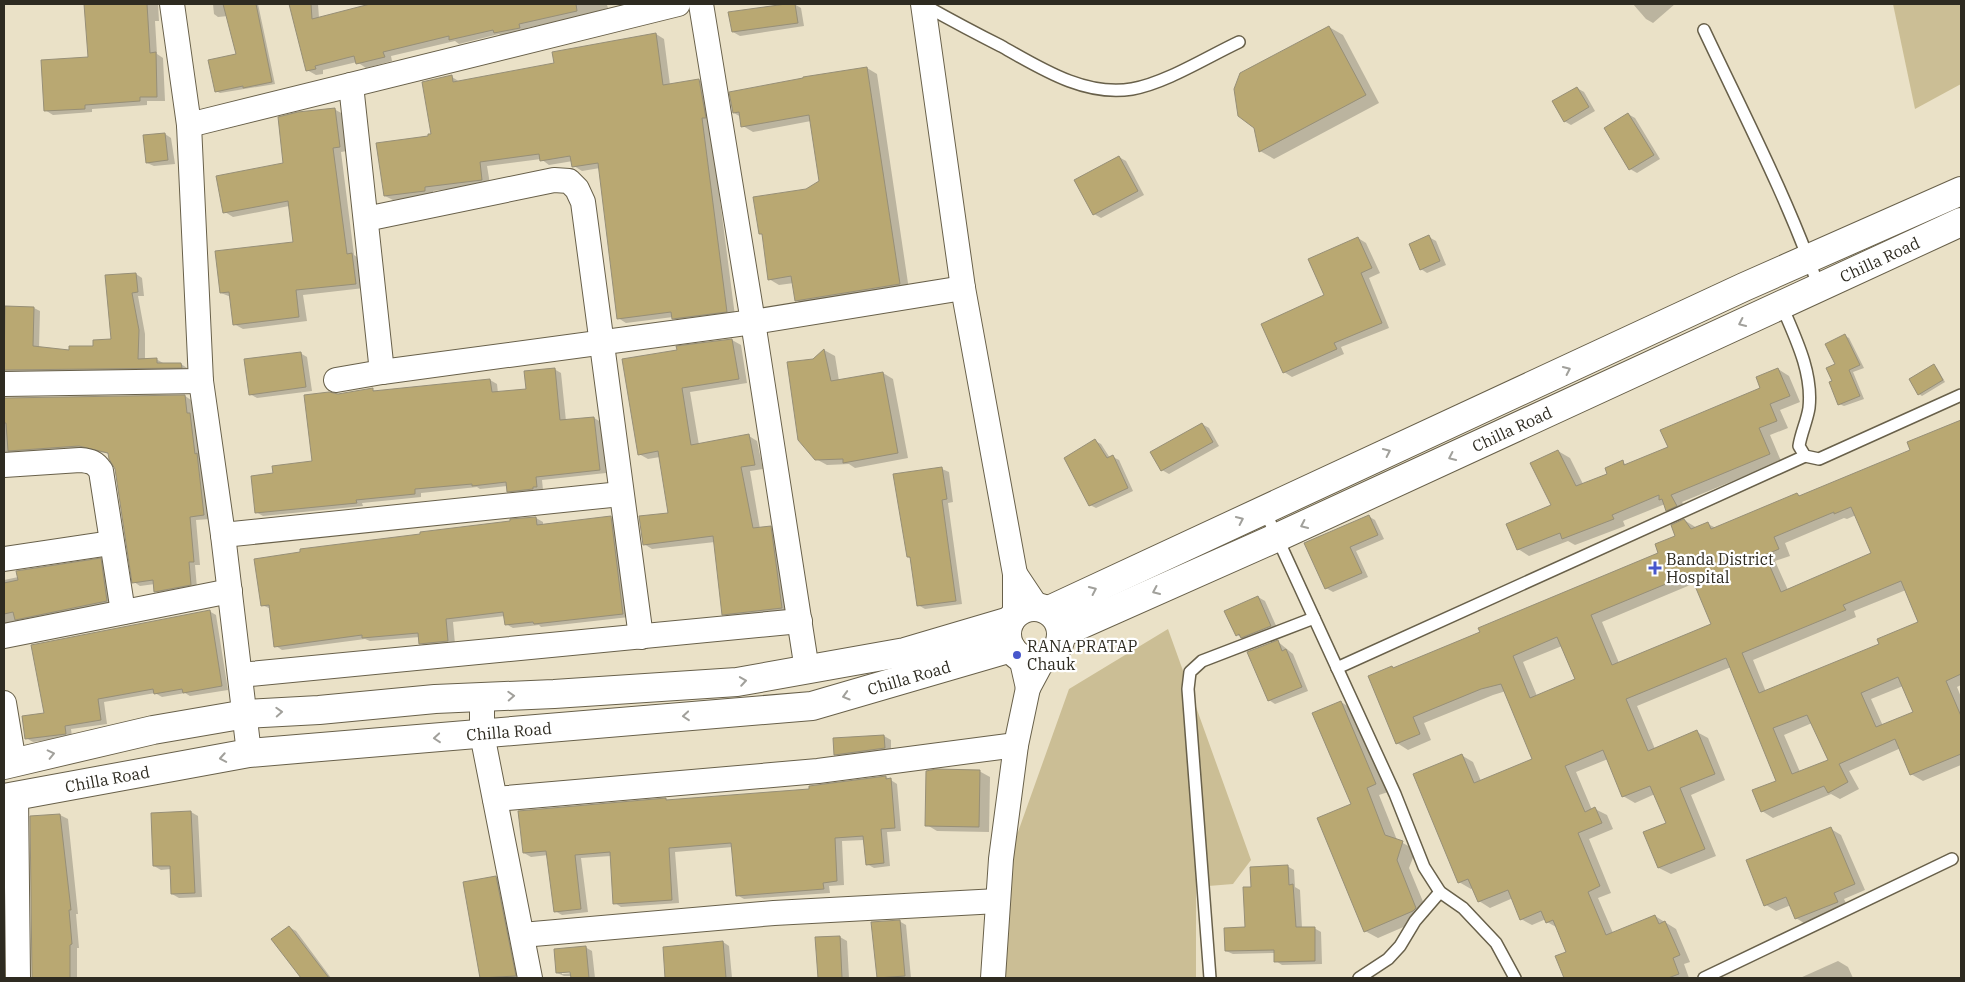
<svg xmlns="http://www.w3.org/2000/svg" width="1965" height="982" font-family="'IBM Plex Serif',serif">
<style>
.green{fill:#cbbe95}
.shadow{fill:#0003;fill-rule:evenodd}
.building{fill:#b9a872;stroke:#978f77;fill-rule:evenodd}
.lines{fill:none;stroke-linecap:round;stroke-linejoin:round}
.lane-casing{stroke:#68604a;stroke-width:14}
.street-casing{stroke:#68604a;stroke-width:26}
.secondary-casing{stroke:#68604a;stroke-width:30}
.lane{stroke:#fff;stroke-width:11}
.street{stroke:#fff;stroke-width:24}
.secondary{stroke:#fff;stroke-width:28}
.oneway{stroke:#a1a09b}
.poi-dot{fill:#4757cc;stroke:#fff;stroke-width:2}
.labels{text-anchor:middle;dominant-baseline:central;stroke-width:4.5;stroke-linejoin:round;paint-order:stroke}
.street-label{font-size:16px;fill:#2e2b21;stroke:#fff}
.poi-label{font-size:16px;fill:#2e2b21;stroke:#fff;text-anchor:start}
</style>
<rect width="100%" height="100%" fill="#eae1c7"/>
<g class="green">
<path d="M1893,4H1961V84L1915,109Z"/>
<path d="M1168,629L1251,860L1233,884L1196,887V978H999L1004,840L1018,832L1069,689Z"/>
</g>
<g class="shadow">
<path d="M86,4H158L159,21H155L157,54L163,58L165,101H147V105L92,109V112L53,115L45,110L89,58Z"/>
<path d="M213,4H258L275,84L220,93L216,91L237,55L228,16L218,17L214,14Z"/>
<path d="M291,4H318L319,18L371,4H614L607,5L608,8L582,16L527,28L528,32L503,37L499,34L459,44L455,41L391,56L392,61L366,68L357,62L323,70V74L316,75L307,70Z"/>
<path d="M794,4L801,8L804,26L740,36L733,32L730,13Z"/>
<path d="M1633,4H1675L1653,23L1646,19Z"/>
<path d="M1329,27L1343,35L1379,103L1274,159L1260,151Z"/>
<path d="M656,34L664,39L670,85L699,80L707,85L710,123L735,316L681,323L673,317L626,323L618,318L600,168L582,171L574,166L573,161L549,165L541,159L487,166L490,184L433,191V195L393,200L385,196L433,135L452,77L460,82L556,64L554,53Z"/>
<path d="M867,68L877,74L909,290L806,306L796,300L794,283L779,285L769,279L763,235L760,233L807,190L820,182L811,121L753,132L743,126L741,117L734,113Z"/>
<path d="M1577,88L1584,92L1595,111L1571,125L1564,121Z"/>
<path d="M334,109L343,114L347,151L341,152L354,255L360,259L364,288L303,295L307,321L243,329L234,324L231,297L221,293L295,244L289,206L233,217L225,212L285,164Z"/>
<path d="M1628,114L1635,118L1660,159L1637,173L1630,169Z"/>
<path d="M165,134L171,138L175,164L154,166L147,163Z"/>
<path d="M1119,157L1126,161L1144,195L1101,218L1094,214Z"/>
<path d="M1429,237L1436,241L1446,265L1427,273L1421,269Z"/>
<path d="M1358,238L1366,243L1380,273L1369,278L1389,328L1341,347L1344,354L1292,377L1284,372L1262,324L1326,296Z"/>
<path d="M136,274L142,278L144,296H138L145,334V360L156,359L163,363L181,364L187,368V371L4,375V306L34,308L40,311L39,348L70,352L95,347L113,341Z"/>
<path d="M1845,336L1849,338L1864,368L1853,372L1864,399L1844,406L1839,404L1836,364Z"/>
<path d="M732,340L741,345L747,383L690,392L699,445L749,436L757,441L763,469L750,471L760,529L770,528L779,533L790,613L732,619L724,614L715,542L652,549L644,544L669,514L660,457L648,459L639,454L678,352V347Z"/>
<path d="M824,350L835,356L839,381L883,373L893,379L908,458L855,468L849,464L827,465L816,459L814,360Z"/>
<path d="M300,353L307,357L312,391L257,398L250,394Z"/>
<path d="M1934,366L1937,368L1945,382L1922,396L1919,394Z"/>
<path d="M554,369L561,373L566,421L594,418L601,422L606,473L542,480L543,490L515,495L508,491L507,486L480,489L477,487L421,493V497L362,503L363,506L263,516L256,512L274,474L313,462L338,395L373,390L378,392L490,380L497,384L498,393L527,390Z"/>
<path d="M1778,369L1789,376L1800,402L1780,410L1788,428L1770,435L1781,461L1682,502L1688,512L1679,516L1667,510L1665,504L1623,521L1625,526L1575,545L1568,541L1529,556L1518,549L1552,506L1558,451L1570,458L1583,484L1609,475L1622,462L1627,465L1669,447L1762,389Z"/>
<path d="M185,396L191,400L193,416L196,418L210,519L196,520L200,565H195L197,588L162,595L155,591V584L140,586L134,582L116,468L110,454L86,449L4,456V399Z"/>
<path d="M1961,420V685L1957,687L1961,697V765L1923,781L1911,774L1901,748L1849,771L1859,789L1840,799L1831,794L1773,818L1762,811L1778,781L1731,667L1637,706L1655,749L1697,732L1708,738L1725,780L1691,795L1716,856L1671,874L1659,868L1645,833L1667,824L1655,794L1635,803L1623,796L1608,759L1576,772L1592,810L1595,809L1607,815L1613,829L1589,839L1611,893L1598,898L1613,933L1655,916L1676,929L1690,962L1684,964L1689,978H1565L1557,957L1568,952L1558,928L1547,922L1546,919L1532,925L1521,919L1513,898L1490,908L1479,901L1473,888L1471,889L1459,882L1414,775L1461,755L1473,762L1481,781L1534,759L1506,691L1493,695L1424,723L1431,740L1408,750L1397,743L1394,669L1660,554L1676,537L1684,520L1697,528L1708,524L1716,528L1797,494L1801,497L1912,451L1909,443ZM1856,515L1872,553L1788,590L1775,561L1790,556L1785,543L1844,518L1847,519ZM1695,583L1713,624L1619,663L1602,622ZM1906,590L1920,623L1880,645L1766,692L1753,660L1856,617L1854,611ZM1562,646L1577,680L1537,696L1523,662ZM1903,686L1915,713L1883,726L1871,699ZM1812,723L1829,760L1800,772L1784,735Z"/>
<path d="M1202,424L1209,428L1219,446L1169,474L1162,470Z"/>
<path d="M1095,441L1101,444L1110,458L1113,457L1119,460L1133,491L1096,508L1090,505Z"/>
<path d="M942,469L949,472L953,502L948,503L962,604L925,609L918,605L912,559L908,557Z"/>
<path d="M1368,516L1375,520L1384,539L1356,551L1368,577L1333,592L1326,588L1305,544Z"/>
<path d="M536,518L543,522V525L611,518L618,522L629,617L541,627L539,625L513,628L506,624L505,616L453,622L455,644L427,647L420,643V637L370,641L365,639L282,650L276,646L271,609L262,605L511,522V520Z"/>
<path d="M100,560L107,563L113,605L4,628V580Z"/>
<path d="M1258,597L1265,601L1278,630L1249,641L1237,635Z"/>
<path d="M209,611L216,615L228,690L190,696L185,693L162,697L155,693L104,702L107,724L71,729L72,737L33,742L26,738L22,717L46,714Z"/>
<path d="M1277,641L1293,654L1308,691L1275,704L1269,700Z"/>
<path d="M1341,702L1354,710L1388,792L1379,795L1397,840L1416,850L1409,868L1429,916L1378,938L1365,931Z"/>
<path d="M884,736L891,740V752L842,758L835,754Z"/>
<path d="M979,771L990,777L989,832L937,831L927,825Z"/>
<path d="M886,777L897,784L901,831L887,832L890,866L874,868L867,864L864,840L842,841L844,885L829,886L830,893L744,899L737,895L733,847L675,852L679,903L621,907L615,903L611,856L581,858L588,912L562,915L555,911L548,855L531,857L524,853L519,812L666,799L669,801L810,791Z"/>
<path d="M191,812L198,816L202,897L179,898L172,894L171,869L161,870L154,866Z"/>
<path d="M60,815L68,819L78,914H76L79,948H77V978H33L31,817Z"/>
<path d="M1831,829L1841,835L1865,890L1844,899L1848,908L1807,925L1796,918L1791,905L1776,911L1766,905Z"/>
<path d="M1287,866L1294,870L1295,887L1300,890L1302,928H1314L1321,932L1322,964L1282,965L1276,961L1275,953L1233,954L1226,951L1246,929L1252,888Z"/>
<path d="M496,878L502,881L521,978H481L464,883Z"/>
<path d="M4,908L11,912V978H4Z"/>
<path d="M899,921L906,925L911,978H879L873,923Z"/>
<path d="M289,927L296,931L331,978H303L273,939Z"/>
<path d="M840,937L847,941L849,978H819L817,938Z"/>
<path d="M723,942L729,946L732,978H666L664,948Z"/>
<path d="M585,947L592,951L595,978H572V976H564L557,973ZM576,970V973L562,974V972Z"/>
<path d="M1838,961L1848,967L1853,978H1800Z"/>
</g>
<g class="building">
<path d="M84,4H147L150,53L156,52L157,97H140V101L85,105V109L44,111L41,60L88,57Z"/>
<path d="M223,4H256L272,82L243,88V86L215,92L208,60L236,54Z"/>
<path d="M289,4H311L312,19L370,4H576L577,11L519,24L520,28L494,33L493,30L449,40V36L383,52L385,57L356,64L354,56L315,66L316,69L306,71Z"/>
<path d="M786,4H795L798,23L732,32L728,12Z"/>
<path d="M1329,26L1366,95L1259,152L1254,128L1238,116L1234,89L1240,73Z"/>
<path d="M656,33L663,85L699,79L706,118H702L727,312L672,319L671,312L617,319L598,163L572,167L570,156L540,161L539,154L480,162L482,180L425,187V191L384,196L376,143L428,136V134H431L422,82L452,75L453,82L554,63L552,52Z"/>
<path d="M867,67L900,284L795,301L791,276L768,280L762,234H759L753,197L806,189L819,181L809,115L741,127L739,112L733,113L729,92L803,78V77Z"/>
<path d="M1577,87L1589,107L1564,122L1552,101Z"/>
<path d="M335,108L340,147L333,148L347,254L352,253L356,284L296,290L299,317L233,325L229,292L220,293L215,251L293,242L288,201L223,213L216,176L283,163L278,117L298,112Z"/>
<path d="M1628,113L1654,155L1629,170L1604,128Z"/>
<path d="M165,133L168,160L146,163L143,135Z"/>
<path d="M1119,156L1138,191L1093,215L1074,180Z"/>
<path d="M1429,235L1440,261L1420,270L1409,244Z"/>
<path d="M1358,237L1372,268L1361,273L1382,323L1334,343L1337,349L1283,373L1261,324L1324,295L1308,259Z"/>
<path d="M136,273L138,292L132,293L139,330L138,359L157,358V363H181L182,368L4,370L5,306L34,307L33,346L69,350V346H93V340L111,339L105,275Z"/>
<path d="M1845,334L1860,365L1849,370L1860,396L1838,405L1829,382L1832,381L1826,368L1835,364L1825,344Z"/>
<path d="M732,339L739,379L682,388L691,445L749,434L755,465L741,467L753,528L771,526L782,608L722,615L713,536L643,545L639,516L668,513L658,451L638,455L622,359L677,350L676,346Z"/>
<path d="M824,349L831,381L883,372L898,453L843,463V459L815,460L798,440L787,362L813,359Z"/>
<path d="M301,352L306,387L249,395L244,359Z"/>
<path d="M1934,364L1943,380L1918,395L1909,379Z"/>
<path d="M555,368L560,420L594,417L600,470L536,477L537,487H533V489L507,492L506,482L472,486V484L415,489V494L356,500L357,503L255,513L251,476L273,473L272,466L312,461L304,395L329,392L338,394L373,388V391L490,379L492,392L526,389L524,371Z"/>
<path d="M1778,368L1790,396L1770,404L1777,421L1759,428L1770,454L1671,495L1677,506L1666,511L1662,499L1659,500V495L1612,515L1614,519L1562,539L1560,533L1517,550L1506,524L1551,505L1530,463L1558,450L1576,486L1607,474L1605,468L1623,460L1624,465L1668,447L1660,430L1760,388L1756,377Z"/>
<path d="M185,395L187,413H190L195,454L197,453L204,515L190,517L194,562H189L191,585L154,592L153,580L132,583L115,469L109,459L108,453L79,446L8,451L6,423H4V398Z"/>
<path d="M1961,420V674L1946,681L1961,716V754L1910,775L1895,739L1839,764L1848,782L1828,793L1824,786L1761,812L1752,790L1776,781L1726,658L1626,699L1648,751L1697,730L1715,774L1680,788L1705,849L1658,868L1643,832L1666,823L1650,786L1622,797L1603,750L1565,766L1585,812L1595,807L1602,823L1578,833L1600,886L1588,892L1606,935L1655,915L1659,924L1665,921L1680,955L1673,958L1679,974L1668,978H1564L1555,956L1566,952L1553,920L1546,923L1541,911L1520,920L1508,890L1478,902L1468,879L1458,883L1413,774L1462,754L1474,783L1532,759L1501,684L1481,689L1413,717L1420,734L1396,744L1368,676L1392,666L1393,668L1480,632L1478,628L1658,553L1655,544L1675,536L1671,525L1684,519L1691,529L1708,522L1711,529L1797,493L1799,496L1910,450L1907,442ZM1851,507L1871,553L1781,592L1765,555L1779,549L1774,537L1834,512V514ZM1690,574L1711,624L1612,665L1591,615ZM1901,581L1918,622L1877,639L1879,644L1759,693L1742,653L1846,610L1843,605ZM1557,637L1575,679L1530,698L1513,656ZM1898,677L1913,712L1876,727L1861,693ZM1807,715L1828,760L1792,774L1773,728Z"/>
<path d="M1202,423L1213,442L1161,471L1150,452Z"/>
<path d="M1095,439L1107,458L1113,455L1128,488L1089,506L1064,458Z"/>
<path d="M942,467L947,499L942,500L956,601L917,606L910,557H907L893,474Z"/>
<path d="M1369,515L1378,535L1350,547L1362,573L1325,589L1304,543Z"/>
<path d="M611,516L623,614L534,624L533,622L505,625L503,612L446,619L448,641L419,644L418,633L362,638V635L274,647L269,605L261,606L254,559L300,552V549L420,534V532L510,521V519L536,517L537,525Z"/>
<path d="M101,558L107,601L15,620L13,612L4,614V583L18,580L16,571Z"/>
<path d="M1258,596L1271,626L1241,638L1239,634L1236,636L1224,611Z"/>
<path d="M210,610L222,686L183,693L182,689L154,694L153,689L98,699L101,720L65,726L66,734L25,739L22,716L44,713L31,645Z"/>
<path d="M1278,640L1282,651L1286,649L1302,687L1268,701L1247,652Z"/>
<path d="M1341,701L1376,784L1367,788L1385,835L1403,841L1397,860L1416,908L1413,911L1364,932L1317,818L1351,804L1312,713Z"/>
<path d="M884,735L885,748L834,755L833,738Z"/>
<path d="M936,769L980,770L979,827L925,826L926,771Z"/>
<path d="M886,776V779L891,778L895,828L881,829L884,863L866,865L863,836L835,838L837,881L823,883L824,889L736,896L731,843L669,848L672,900L613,904L610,852L575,855L581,909L554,912L546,851L523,853L518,811L666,798V800L809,789V786Z"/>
<path d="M191,811L195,893L171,894L170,866H153L151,813Z"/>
<path d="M60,814L71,910H69L72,944L70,945V978H32L30,816Z"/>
<path d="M1831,827L1855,884L1834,893L1838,902L1795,919L1786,897L1764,906L1746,860Z"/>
<path d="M1288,865L1289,885L1293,884L1296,927H1315V961L1274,962V950L1225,951L1224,928L1245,927L1243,887H1251L1250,867Z"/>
<path d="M496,876L516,976L480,978L463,882Z"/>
<path d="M900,920L905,976L877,978L871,922Z"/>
<path d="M289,926L329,978H301L271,939Z"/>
<path d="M840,936L842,978H818L815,937Z"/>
<path d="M723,941L726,978H665L663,947Z"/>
<path d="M586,946L589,978H571L570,972L556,973L554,949Z"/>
</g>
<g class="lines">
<defs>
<g id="lane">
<path d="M924,5C949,19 975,33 1001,46C1040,68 1085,97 1132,89C1166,83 1207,57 1239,42"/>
<path d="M1704,30C1744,115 1788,199 1819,288"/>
<path d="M1781,304C1795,337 1813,372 1809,408C1807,421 1801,433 1799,446L1805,456L1819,459L1961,395"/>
<path d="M1264,509L1395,794L1424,867L1440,892L1463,908L1496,943L1515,978"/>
<path d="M1337,668L1805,456"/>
<path d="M1210,978L1188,689L1190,672L1202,661L1314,618"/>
<path d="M1359,978L1388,959L1400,946L1415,921L1440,892"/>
<path d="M1704,978L1952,859"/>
</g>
<g id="street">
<path d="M172,4L189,125L201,381L223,535L249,753"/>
<path d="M701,4L753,322L807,670"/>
<path d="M923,4L963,288L1015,574"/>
<path d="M351,85L382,372"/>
<path d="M189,125L678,4"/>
<path d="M366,219L554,180L569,181L577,189L583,202L641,637"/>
<path d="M336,380L382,372L753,322L963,288"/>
<path d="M4,384L201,381"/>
<path d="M4,465L80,460C91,461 95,462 101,471L123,612"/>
<path d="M223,535L621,494"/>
<path d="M4,559L111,543"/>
<path d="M1015,614V574L1037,607"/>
<path d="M4,636L230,591"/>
<path d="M1021,657L1028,688L1043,660"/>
<path d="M240,675L800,621"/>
<path d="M482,697V734L530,978"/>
<path d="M4,703L14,763"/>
<path d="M16,796L18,978"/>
<path d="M495,799L818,771L1016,745"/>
<path d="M522,935L774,913L998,901"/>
<path d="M993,978L1001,859L1016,745L1028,688"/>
</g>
<g id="secondary">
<circle cx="1034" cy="634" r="27"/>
<path d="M1049,610L1744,287L1961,191"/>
<path id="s1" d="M1062,633L1278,537L1961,222"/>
<path d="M4,765L153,730L246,714L319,710L435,699L554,694L737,682L905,652L1010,621"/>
<path id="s2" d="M4,798L249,753L812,706L1011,648"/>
</g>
</defs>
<use href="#lane" class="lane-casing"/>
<use href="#street" class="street-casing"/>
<use href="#secondary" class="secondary-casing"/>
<use href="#lane" class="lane"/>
<use href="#street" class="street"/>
<use href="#secondary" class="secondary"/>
</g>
<defs><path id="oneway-chevron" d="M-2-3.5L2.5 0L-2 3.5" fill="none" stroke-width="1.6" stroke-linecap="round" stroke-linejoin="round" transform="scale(1.25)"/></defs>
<g class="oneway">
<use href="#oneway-chevron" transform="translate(1742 323) rotate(155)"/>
<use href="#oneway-chevron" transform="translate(1567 370) rotate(-25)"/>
<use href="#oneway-chevron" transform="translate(1387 452) rotate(-25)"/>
<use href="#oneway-chevron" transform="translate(1452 457) rotate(155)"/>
<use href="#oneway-chevron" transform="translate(1240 520) rotate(-25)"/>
<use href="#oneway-chevron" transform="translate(1304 525) rotate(155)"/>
<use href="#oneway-chevron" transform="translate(1093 590) rotate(-25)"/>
<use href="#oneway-chevron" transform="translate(1156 591) rotate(156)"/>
<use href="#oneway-chevron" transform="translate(743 681) rotate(-9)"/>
<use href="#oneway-chevron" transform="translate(511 696) rotate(-3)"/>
<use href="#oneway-chevron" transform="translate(846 696) rotate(164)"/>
<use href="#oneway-chevron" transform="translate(279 712) rotate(-3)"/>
<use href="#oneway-chevron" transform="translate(686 716) rotate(175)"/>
<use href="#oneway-chevron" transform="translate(437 738) rotate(175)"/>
<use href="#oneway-chevron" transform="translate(51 754) rotate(-13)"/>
<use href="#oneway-chevron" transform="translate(223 758) rotate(170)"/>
</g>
<g class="poi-dot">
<path d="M1652.5 560.5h5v5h5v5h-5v5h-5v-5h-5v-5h5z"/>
<circle cx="1017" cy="655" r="5"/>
</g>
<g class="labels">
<g class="street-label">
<text stroke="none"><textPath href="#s1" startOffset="899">Chilla Road</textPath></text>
<text stroke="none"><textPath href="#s1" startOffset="494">Chilla Road</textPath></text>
<text stroke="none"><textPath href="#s2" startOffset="915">Chilla Road</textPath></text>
<text stroke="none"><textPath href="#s2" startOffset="510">Chilla Road</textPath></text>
<text stroke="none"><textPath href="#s2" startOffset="105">Chilla Road</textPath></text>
</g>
<g class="poi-label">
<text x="1666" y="559">Banda District<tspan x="1666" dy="18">Hospital</tspan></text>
<text x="1027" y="646">RANA PRATAP<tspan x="1027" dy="18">Chauk</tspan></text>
</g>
</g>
<rect width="1965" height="982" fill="none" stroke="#2e2b21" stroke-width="10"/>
</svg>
